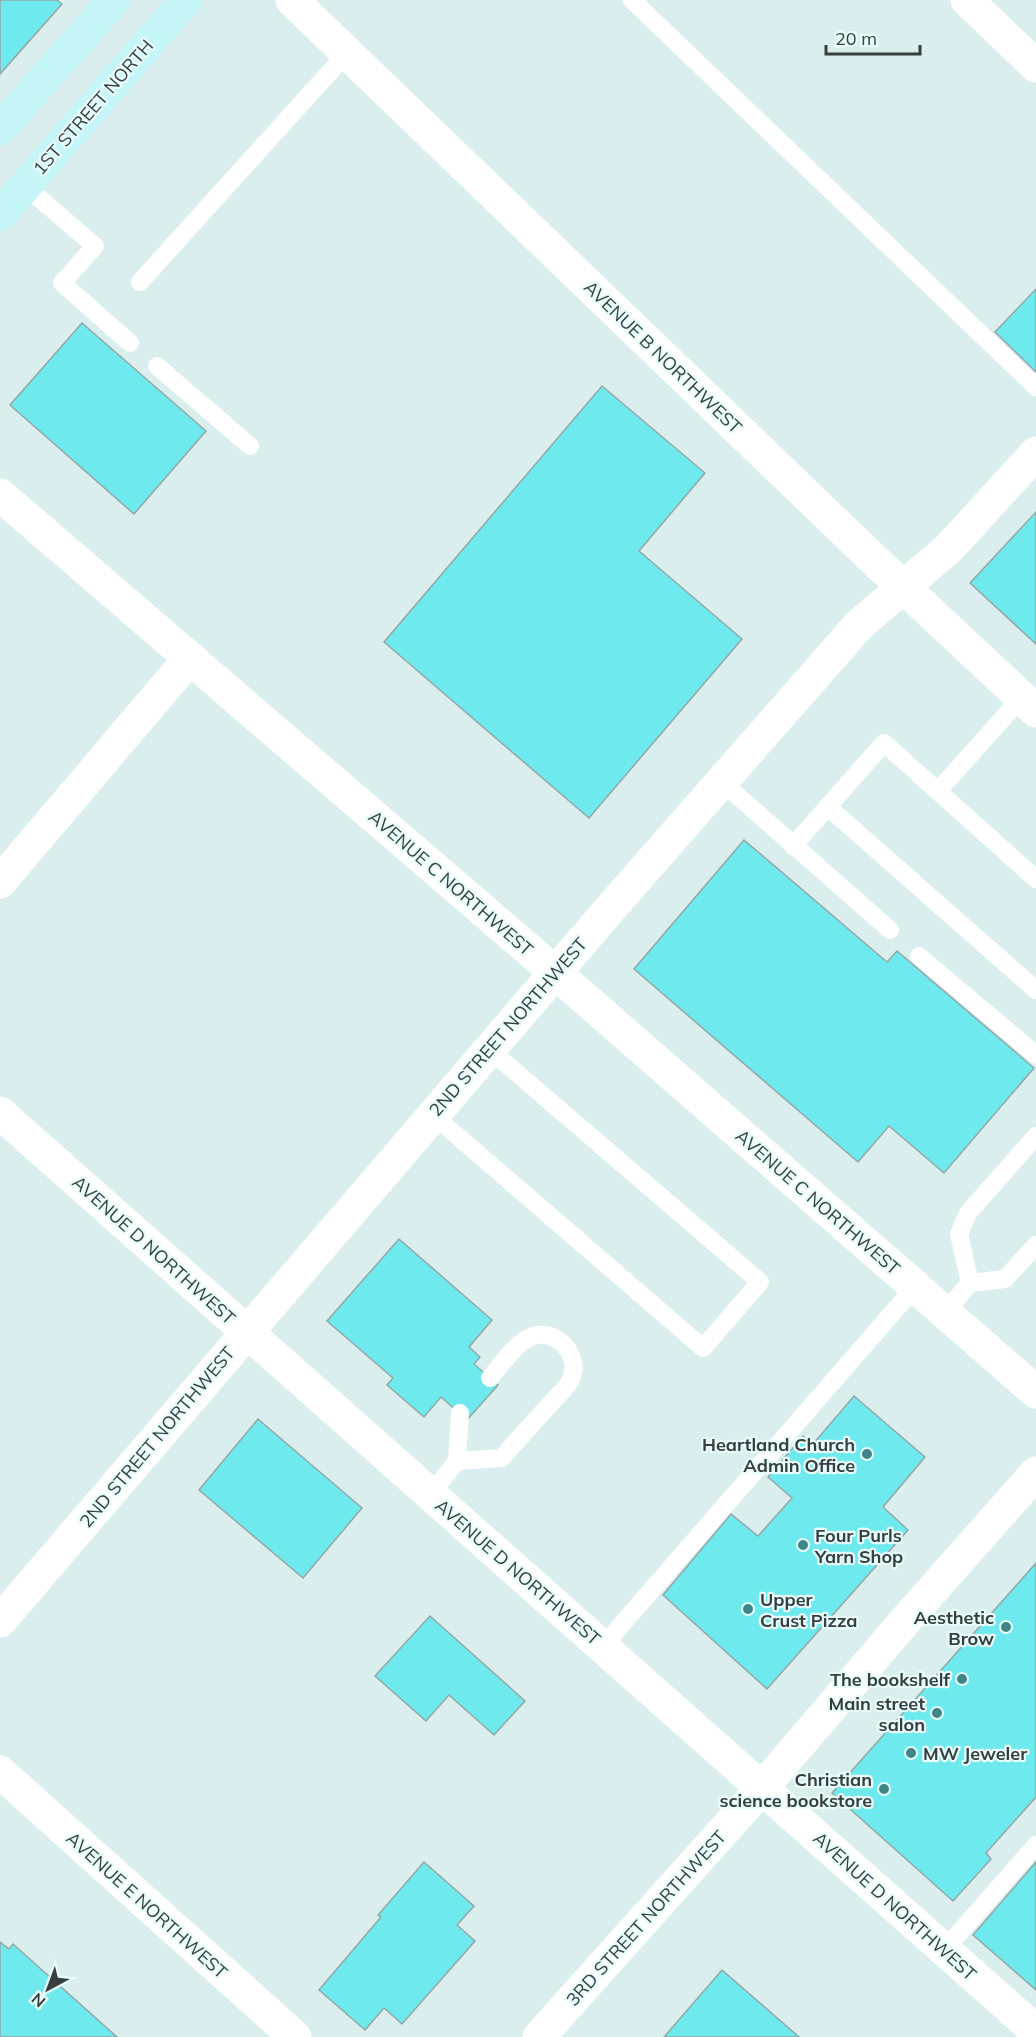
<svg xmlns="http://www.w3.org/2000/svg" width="1036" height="2037" font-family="Mulish,sans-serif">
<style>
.building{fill:#6eeaee;stroke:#94a7a7;stroke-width:1.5}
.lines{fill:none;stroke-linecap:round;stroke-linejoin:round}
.service{stroke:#fff;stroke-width:18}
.minor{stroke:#fff;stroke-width:33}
.tertiary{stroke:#fff;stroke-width:33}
.secondary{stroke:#c7f6f8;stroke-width:33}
.poi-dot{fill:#3d8587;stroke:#e7fbfb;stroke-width:2}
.labels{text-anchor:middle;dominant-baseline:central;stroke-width:4.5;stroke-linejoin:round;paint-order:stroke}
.street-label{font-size:18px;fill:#363e3f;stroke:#e7fbfb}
.poi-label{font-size:18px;font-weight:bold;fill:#363e3f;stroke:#e7fbfb;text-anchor:end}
</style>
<rect width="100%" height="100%" fill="#daeeee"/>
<g class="building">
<path d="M0,0H57L62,4L0,74Z"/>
<path d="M1036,289V372L995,332Z"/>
<path d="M82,323L206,431L134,514L10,405Z"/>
<path d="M602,386L705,473L639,551L742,639L589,818L384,642Z"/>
<path d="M1036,512V644L970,583Z"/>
<path d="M744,840L887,962L897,951L1034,1068L944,1173L889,1126L858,1162L634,969Z"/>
<path d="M399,1239L492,1320L469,1347L480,1357L474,1364L498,1385L467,1420L441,1397L424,1417L387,1385L393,1378L327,1321Z"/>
<path d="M854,1396L925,1457L883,1507L908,1530L767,1689L663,1595L731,1514L758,1536L792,1498L768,1477L803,1436L813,1444Z"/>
<path d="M258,1419L362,1508L303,1578L199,1490Z"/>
<path d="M1036,1563V1797L986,1853L991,1859L953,1901L832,1793Z"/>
<path d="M430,1616L525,1701L494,1735L449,1695L426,1721L375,1676Z"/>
<path d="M424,1862L474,1906L457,1925L475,1941L402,2024L384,2008L365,2030L319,1990L381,1917L378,1915Z"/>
<path d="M1036,1862V1990L973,1935Z"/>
<path d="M0,1942L9,1949L13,1944L117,2037H0Z"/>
<path d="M722,1970L799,2037H664Z"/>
</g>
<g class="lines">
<g class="service">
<path d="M632,0L1036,387"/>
<path d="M25,186L95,246L62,283L130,343"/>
<path d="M140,282L347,53"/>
<path d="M157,366L250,446"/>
<path d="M722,782L890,930"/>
<path d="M938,791L1021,698"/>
<path d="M828,807L1036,990"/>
<path d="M793,846L884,743L1036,879"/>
<path d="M919,956L1036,1055"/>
<path d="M433,1115L703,1348L760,1282L489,1049"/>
<path d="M970,1283L959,1234L968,1213L1036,1136"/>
<path d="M945,1312L970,1283L1005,1279L1036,1245"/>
<path d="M457,1461L460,1413"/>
<path d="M430,1495L457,1461L502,1458C518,1439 535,1421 552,1402C557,1396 566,1389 570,1381C583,1358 558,1328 533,1336C515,1343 502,1364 490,1378"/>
<path d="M602,1647L915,1287"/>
<path d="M944,1950L1036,1845"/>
</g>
<g class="minor">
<path d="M292,0L869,555L1036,711"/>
<path d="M967,0L1036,66"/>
<path d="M0,495L528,949L1036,1392"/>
<path d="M0,882L190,658"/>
<path d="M0,1621L609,910L859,625L949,548L1036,453"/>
<path d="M0,1772L295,2037"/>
<path d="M539,2037L762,1788L905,1621L1036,1473"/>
</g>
<path class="tertiary" d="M0,1113L1036,2031"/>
<g class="secondary">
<path d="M0,129L114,0"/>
<path d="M0,215L186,0"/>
</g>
</g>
<g class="poi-dot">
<circle cx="867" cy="1454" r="6"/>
<circle cx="803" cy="1545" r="6"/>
<circle cx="748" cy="1609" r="6"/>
<circle cx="1006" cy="1627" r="6"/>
<circle cx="962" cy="1679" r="6"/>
<circle cx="937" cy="1713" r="6"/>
<circle cx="911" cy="1753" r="6"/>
<circle cx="884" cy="1789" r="6"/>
</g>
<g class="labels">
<g class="street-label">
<text transform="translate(93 107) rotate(-49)">1ST STREET NORTH</text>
<text transform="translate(663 357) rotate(44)">AVENUE B NORTHWEST</text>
<text transform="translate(451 883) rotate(41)">AVENUE C NORTHWEST</text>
<text transform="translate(508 1027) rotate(-49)">2ND STREET NORTHWEST</text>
<text transform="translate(818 1202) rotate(41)">AVENUE C NORTHWEST</text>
<text transform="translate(154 1250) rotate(42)">AVENUE D NORTHWEST</text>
<text transform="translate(157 1437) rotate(-50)">2ND STREET NORTHWEST</text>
<text transform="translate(518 1572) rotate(41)">AVENUE D NORTHWEST</text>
<text transform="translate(147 1905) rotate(42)">AVENUE E NORTHWEST</text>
<text transform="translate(895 1906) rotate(42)">AVENUE D NORTHWEST</text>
<text transform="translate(646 1918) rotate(-48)">3RD STREET NORTHWEST</text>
</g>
<g class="poi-label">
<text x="855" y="1444">Heartland Church<tspan x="855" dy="21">Admin Office</tspan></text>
<text x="815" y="1535" text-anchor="start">Four Purls<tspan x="815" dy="21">Yarn Shop</tspan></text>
<text x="760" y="1599" text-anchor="start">Upper<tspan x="760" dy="21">Crust Pizza</tspan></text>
<text x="994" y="1617">Aesthetic<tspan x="994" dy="21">Brow</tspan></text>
<text x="950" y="1679">The bookshelf</text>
<text x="925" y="1703">Main street<tspan x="925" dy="21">salon</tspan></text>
<text x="923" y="1753" text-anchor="start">MW Jeweler</text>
<text x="872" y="1779">Christian<tspan x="872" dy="21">science bookstore</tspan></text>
</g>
</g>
<g transform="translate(48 1989) rotate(221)" stroke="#e7fbfb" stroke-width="4.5" paint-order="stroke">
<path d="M0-4.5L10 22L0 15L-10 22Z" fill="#363e3f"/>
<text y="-9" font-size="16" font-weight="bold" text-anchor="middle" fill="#363e3f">N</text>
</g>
<path d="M826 45v9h94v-9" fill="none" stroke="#363e3f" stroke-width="3"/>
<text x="835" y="45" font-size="18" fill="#363e3f" stroke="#e7fbfb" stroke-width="4.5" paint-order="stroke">20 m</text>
</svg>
